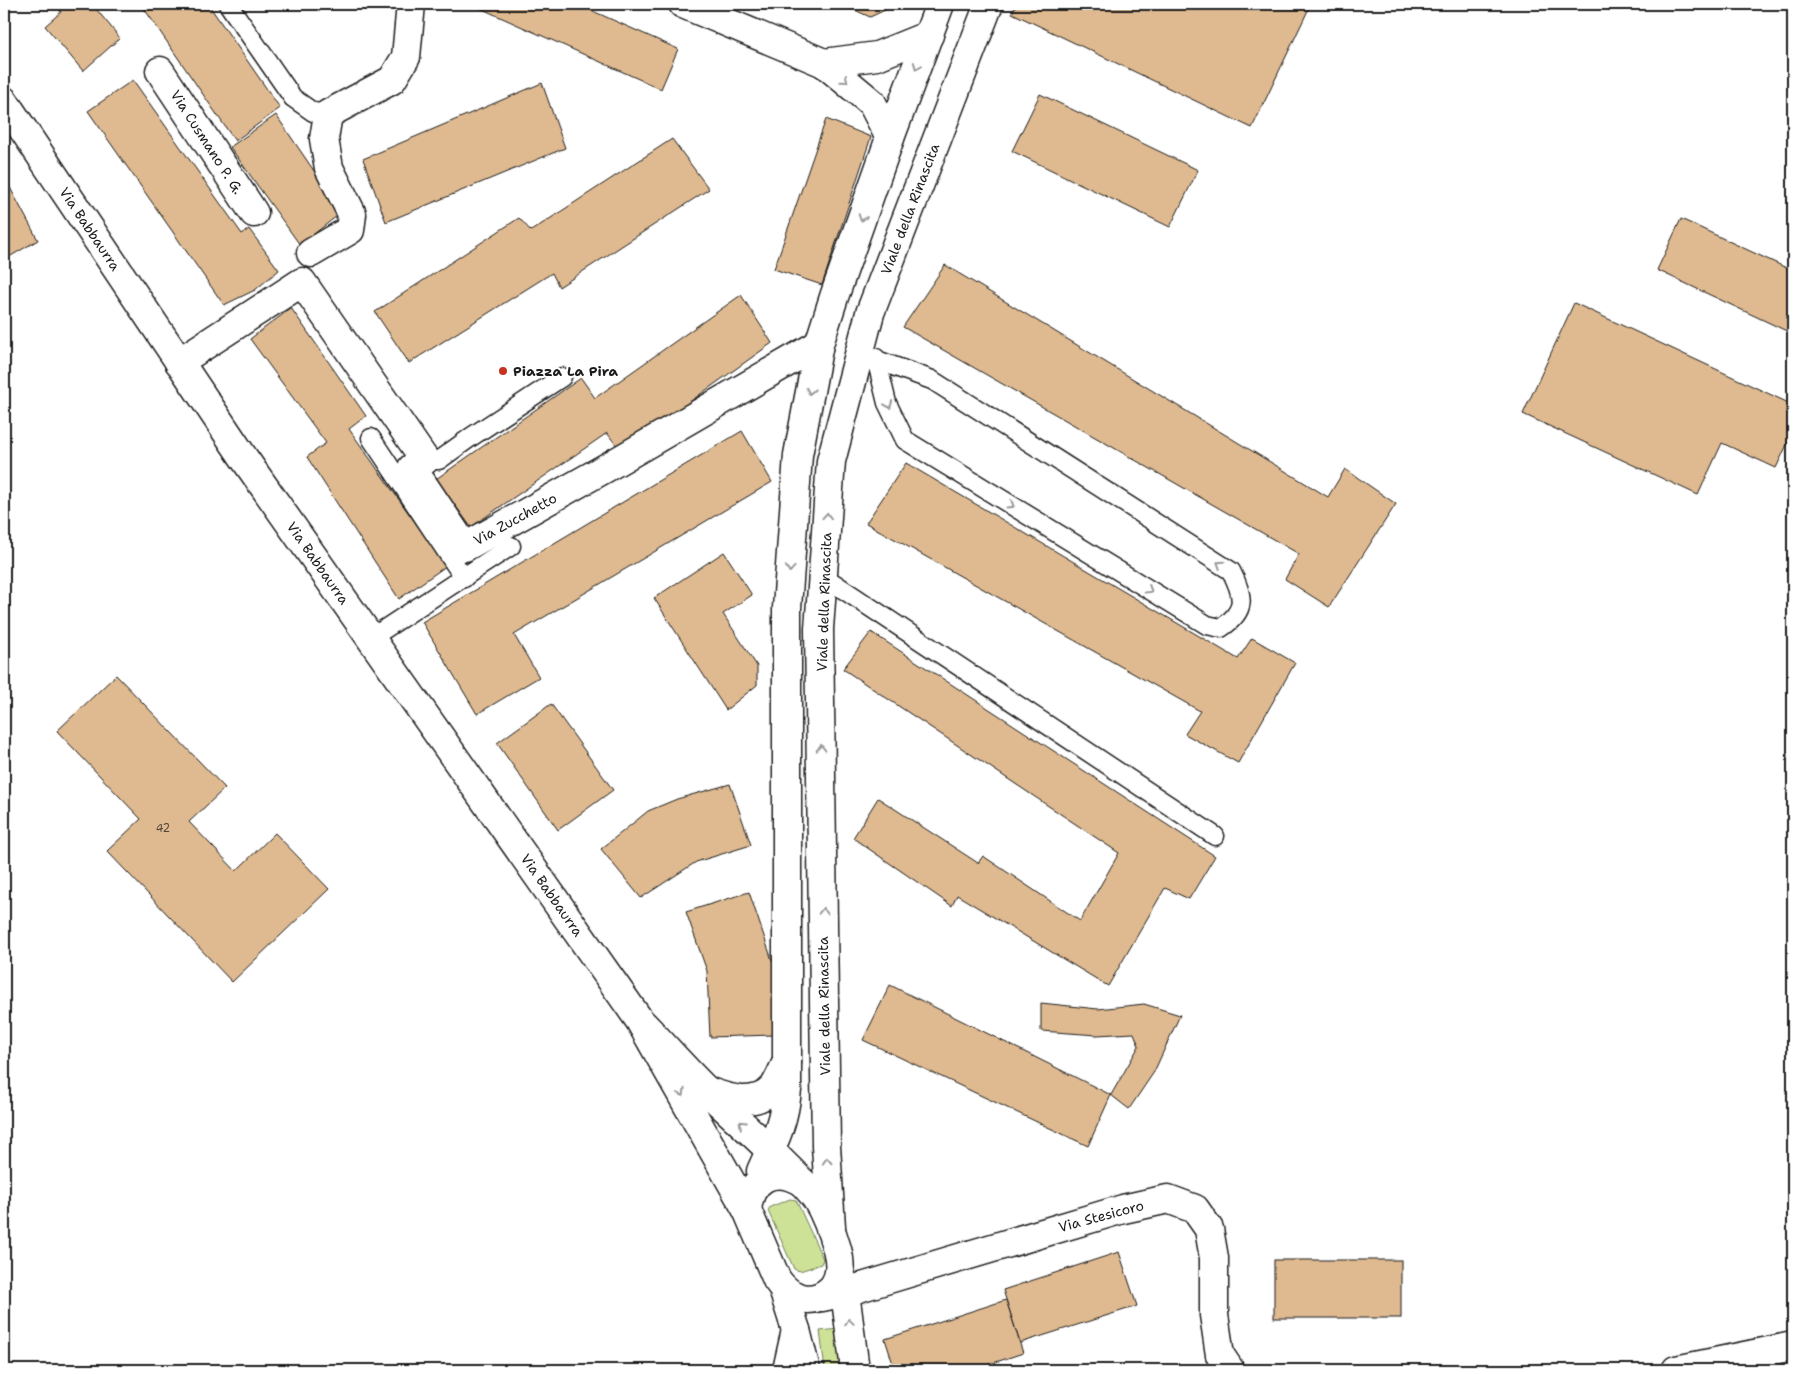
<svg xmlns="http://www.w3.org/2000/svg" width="1797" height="1374" font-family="'Shantell Sans',sans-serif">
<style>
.green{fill:#cde297;stroke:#747f5a}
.building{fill:#dfba90;stroke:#1c1c1c}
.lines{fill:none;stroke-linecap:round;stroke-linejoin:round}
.service-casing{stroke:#1c1c1c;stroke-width:21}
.minor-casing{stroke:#1c1c1c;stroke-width:31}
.tertiary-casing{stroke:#1c1c1c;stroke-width:31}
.primary-casing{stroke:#1c1c1c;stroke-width:31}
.service{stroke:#fff;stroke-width:18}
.minor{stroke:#fff;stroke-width:28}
.tertiary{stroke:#fff;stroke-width:28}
.primary{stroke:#fff;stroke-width:28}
.oneway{stroke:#999}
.poi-dot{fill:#c8321e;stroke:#fff;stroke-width:2}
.labels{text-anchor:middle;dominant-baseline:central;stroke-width:4;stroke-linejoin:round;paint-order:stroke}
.number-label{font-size:11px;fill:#4d4439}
.street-label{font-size:14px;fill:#1c1c1c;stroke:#fff}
.poi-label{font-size:14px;font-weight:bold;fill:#1c1c1c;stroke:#fff;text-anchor:start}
</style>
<rect width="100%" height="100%" fill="#fff"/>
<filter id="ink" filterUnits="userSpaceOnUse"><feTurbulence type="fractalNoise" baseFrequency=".02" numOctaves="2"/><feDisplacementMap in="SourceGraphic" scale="10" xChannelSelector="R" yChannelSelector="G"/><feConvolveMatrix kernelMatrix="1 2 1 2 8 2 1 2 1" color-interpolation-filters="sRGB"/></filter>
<g filter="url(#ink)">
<g class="green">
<path d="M790,1199L796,1200L823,1259L821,1264L800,1271L794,1269L768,1211L770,1207Z"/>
<path d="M839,1329L844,1370H825L820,1331Z"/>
</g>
<g class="building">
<path d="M55,4H92L120,38L83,71L45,26L61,12Z"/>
<path d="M141,4H208L280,108L235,141Z"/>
<path d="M471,4H577L678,49L661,89Z"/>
<path d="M842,4H898L870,17Z"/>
<path d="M1017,4H1311L1252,128L1012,13Z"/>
<path d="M133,80L242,234L249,229L279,270L255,290L224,305L88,111Z"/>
<path d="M542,83L565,148L386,222L363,159Z"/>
<path d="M1040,94L1198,170L1170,227L1012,151Z"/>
<path d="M276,115L342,212L300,245L230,147Z"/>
<path d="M826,119L871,137L822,285L774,269Z"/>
<path d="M672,139L709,189L559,287L552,273L409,363L375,312L519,218L531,231Z"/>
<path d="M7,182L38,240L4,260V184Z"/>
<path d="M1681,219L1793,271V334L1657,270Z"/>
<path d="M945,265L1328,497L1345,469L1396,504L1329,607L1285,579L1299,554L903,327Z"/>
<path d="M741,295L772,343L621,451L607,433L471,527L436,479L581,378L595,398Z"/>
<path d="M1574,303L1793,405V432L1776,468L1722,443L1698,495L1523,414Z"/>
<path d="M291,308L366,416L349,429L446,566L399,599L307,457L326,443L250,339Z"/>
<path d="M742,431L772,482L514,635L539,677L477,714L422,622Z"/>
<path d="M906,463L1238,659L1252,638L1295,663L1238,763L1185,734L1200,711L866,523Z"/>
<path d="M724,552L752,595L723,614L757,666V685L726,710L654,598Z"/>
<path d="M871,632L1215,856L1189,899L1165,888L1108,986L957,895L952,906L853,838L878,798L978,863L983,856L1080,921L1119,853L843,669Z"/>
<path d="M116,675L225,788L189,822L236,871L275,833L329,889L232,982L107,851L141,819L57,731Z"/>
<path d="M551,704L613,790L558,830L497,743Z"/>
<path d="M730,784L751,845L696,862L641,898L601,849L648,811L677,799Z"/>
<path d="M749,892L774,966L773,1035L710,1037L707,971L686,912Z"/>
<path d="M890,985L1111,1095L1088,1146L863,1040Z"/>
<path d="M1041,1003L1098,1009L1144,1004L1180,1015L1154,1072L1129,1109L1111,1095L1139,1046L1134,1033L1097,1035L1041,1031Z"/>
<path d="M1119,1252L1137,1306L1020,1343L1003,1290Z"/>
<rect x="1274" y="1260" width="127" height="58"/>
<path d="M1006,1300L1023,1353L972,1370H895L885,1339Z"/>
</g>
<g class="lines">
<defs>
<g id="service">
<path d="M228,4L293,98L313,112L328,114"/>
<path d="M860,354L932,380L1231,571C1244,596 1247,611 1221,628L1207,625L905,440L887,403L876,358"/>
<path d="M371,438L464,578"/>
<path d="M425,460H439L471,437L562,377"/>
<path d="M823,576L1215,836"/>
<path d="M371,638L511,546"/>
</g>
<g id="minor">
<path d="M683,4L824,63"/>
<path d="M160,71L254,213"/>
<path d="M890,138L872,103L824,63L877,56L929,35"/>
<path d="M311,253L350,230L352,214L329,168L324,139L328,114L392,80L406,57L411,4"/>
<path d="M179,362L302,282L425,460L412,468L465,547L604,469L819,344"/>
<path d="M822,1297L845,1292L1123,1209L1168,1199L1195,1209L1209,1229L1214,1258V1315L1220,1355L1230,1370"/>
<path d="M787,1370L796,1330"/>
<path d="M1676,1370L1793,1346"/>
</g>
<g id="tertiary">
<path d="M707,1091C729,1099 756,1108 774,1087C779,1080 783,1069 787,1062"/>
<path d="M761,1171C774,1142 784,1123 787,1090V608L798,455L819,344L834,297L890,138L940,4"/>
<path d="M831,1227L826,1146L819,629L831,461L870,313L989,4"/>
</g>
<g id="primary">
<path d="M4,101L246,461L640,1021L747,1210L777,1280C790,1298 810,1306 829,1291C842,1280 841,1264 837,1249C832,1232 826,1215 817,1200C809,1188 798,1178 789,1169C763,1142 735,1118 709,1093C685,1070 663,1044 640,1021"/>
<path d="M747,1210C750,1178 774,1165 802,1182"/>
<path d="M840,1271L845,1292L855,1370"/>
<path d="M783,1289L796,1330L806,1370"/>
</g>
</defs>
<use href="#service" class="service-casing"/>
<use href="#minor" class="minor-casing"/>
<use href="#tertiary" class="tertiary-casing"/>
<use href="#primary" class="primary-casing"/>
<use href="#service" class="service"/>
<use href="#minor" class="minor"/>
<use href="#tertiary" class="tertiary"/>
<use href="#primary" class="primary"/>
</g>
<defs><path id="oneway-chevron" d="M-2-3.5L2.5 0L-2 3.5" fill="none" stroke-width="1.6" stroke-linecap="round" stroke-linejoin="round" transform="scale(1.25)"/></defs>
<g class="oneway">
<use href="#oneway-chevron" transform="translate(917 66) rotate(111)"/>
<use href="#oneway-chevron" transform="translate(845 80) rotate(39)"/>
<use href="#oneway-chevron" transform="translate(862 218) rotate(109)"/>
<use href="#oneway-chevron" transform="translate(810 391) rotate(101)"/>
<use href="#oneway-chevron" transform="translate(889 405) rotate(68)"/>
<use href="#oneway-chevron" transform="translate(1011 505) rotate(32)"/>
<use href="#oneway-chevron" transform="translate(827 516) rotate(-86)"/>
<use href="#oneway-chevron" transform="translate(1220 564) rotate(-147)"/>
<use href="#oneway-chevron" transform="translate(790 569) rotate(94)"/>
<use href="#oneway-chevron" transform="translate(1149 590) rotate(32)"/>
<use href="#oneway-chevron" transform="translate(821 748) rotate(-91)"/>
<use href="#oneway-chevron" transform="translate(823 911) rotate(-91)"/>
<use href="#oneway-chevron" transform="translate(682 1093) rotate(61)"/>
<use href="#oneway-chevron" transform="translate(742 1124) rotate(-137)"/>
<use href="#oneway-chevron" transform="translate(827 1161) rotate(-93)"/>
<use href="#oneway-chevron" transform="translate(849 1322) rotate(-98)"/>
</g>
</g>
<circle class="poi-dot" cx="503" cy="371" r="5"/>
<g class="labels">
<g class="number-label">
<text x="163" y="828">42</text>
</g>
<g class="street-label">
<text transform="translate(207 142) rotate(57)">Via Cusmano P. G.</text>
<text transform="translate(910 209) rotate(-69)">Viale della Rinascita</text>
<text transform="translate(90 229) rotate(56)">Via Babbaurra</text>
<text transform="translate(515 519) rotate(-29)">Via Zucchetto</text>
<text transform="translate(318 563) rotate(55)">Via Babbaurra</text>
<text transform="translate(824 602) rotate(-88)">Viale della Rinascita</text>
<text transform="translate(552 895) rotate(55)">Via Babbaurra</text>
<text transform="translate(824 1006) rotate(-91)">Viale della Rinascita</text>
<text transform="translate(1101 1216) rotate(-15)">Via Stesicoro</text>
</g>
<g class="poi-label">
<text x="513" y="371">Piazza La Pira</text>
</g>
</g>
<rect width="1797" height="1374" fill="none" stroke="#fff" stroke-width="20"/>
<rect x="10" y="10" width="1777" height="1354" fill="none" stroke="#1c1c1c" stroke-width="2" filter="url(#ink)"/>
</svg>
